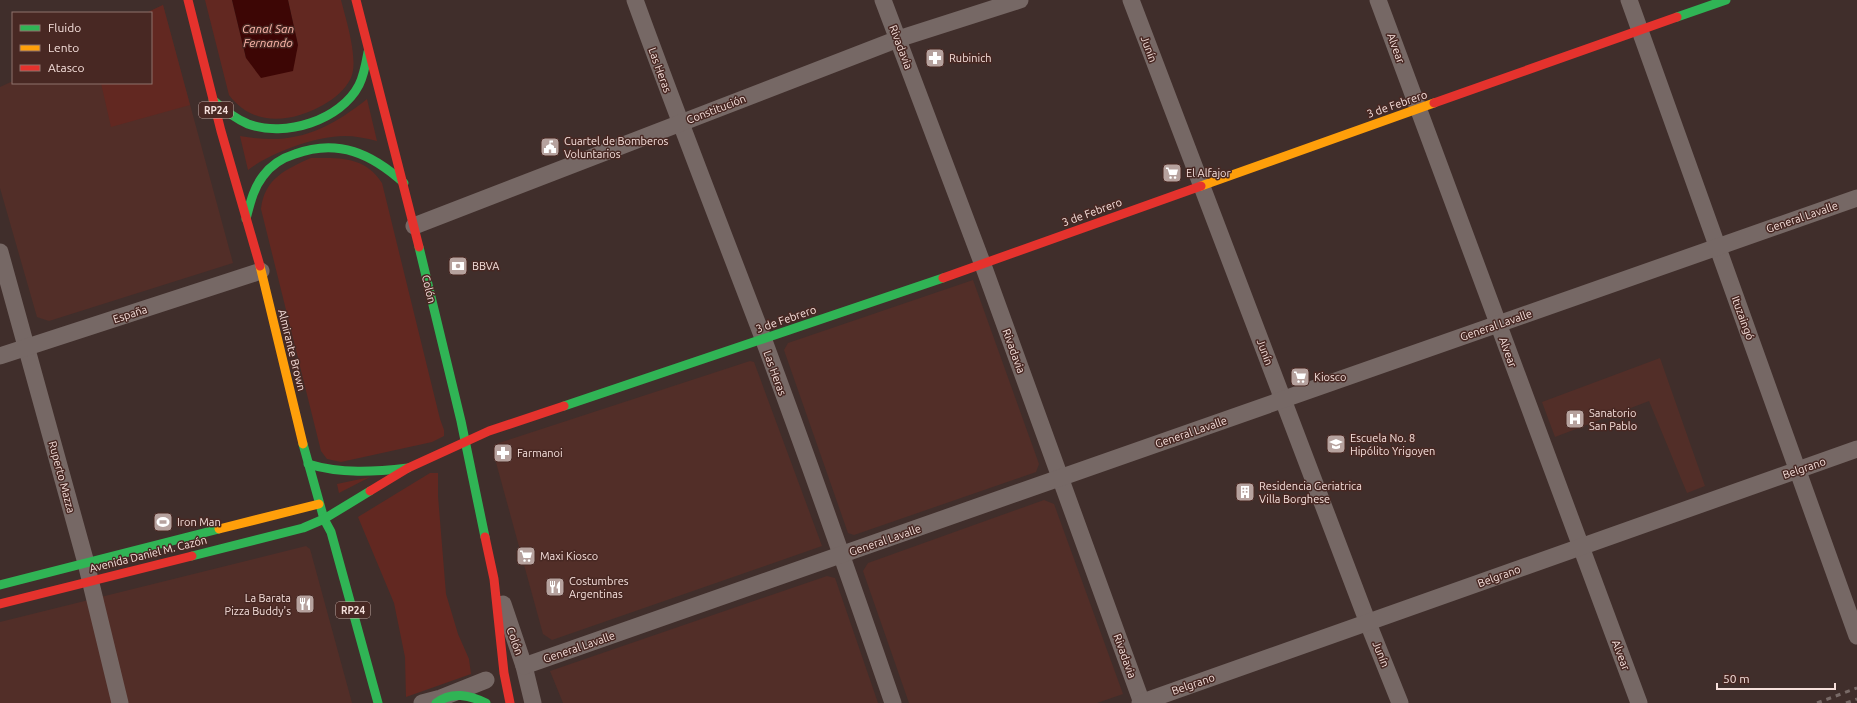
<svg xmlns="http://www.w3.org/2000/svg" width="1857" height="703" font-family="Ubuntu,sans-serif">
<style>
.built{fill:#522e28}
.green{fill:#622821}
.water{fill:#3d0605}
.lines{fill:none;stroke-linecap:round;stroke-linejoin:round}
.street{stroke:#766865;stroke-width:17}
.fast{stroke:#30b455;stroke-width:9}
.slow{stroke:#ff9f0a;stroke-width:9}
.jam{stroke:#e5322d;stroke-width:9}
.rail{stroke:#786a67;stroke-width:3;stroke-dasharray:5 5;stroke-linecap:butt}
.labels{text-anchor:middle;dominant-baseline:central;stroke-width:3;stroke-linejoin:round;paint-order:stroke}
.shield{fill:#482823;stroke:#c2a9a4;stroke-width:1}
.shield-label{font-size:10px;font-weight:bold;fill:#f6e0dc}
.street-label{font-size:11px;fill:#f6e0dc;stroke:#482823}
.poi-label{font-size:11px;fill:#f6e0dc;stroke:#482823;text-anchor:start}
.water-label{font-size:12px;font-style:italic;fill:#feb7ab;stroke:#482823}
</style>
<rect width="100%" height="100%" fill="#402e2b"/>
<g class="built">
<path d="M163,5L233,263L49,321L37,317L0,188V87L13,81V83H151V13H146Z"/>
<path d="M973,280L1039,464L1036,472L854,535L848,533L784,350L788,343Z"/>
<path d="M1660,358L1705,486L1687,493L1649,401L1555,437L1542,402Z"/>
<path d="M750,361L754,362L822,546L552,640L543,634L494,455L499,443Z"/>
<path d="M1044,500L1054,504L1123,694L1097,703H909L863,571L868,563Z"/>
<path d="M306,546L310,549L352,703H0V622Z"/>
<path d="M827,576L835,578L878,703H563L550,671Z"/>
</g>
<g class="green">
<path d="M205,0H232L246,58L298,45L288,0H341C346,20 359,59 351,78C345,90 334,99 323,105C291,123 253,127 229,95Z"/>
<path d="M163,5L190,105L111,127L101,83H151V13H146Z"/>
<path d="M367,99L377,141C366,138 355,136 344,136C316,136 270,153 248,170L240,136C293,146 327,131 367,99Z"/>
<path d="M311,158C339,158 365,156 382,183L440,419L444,430V436L432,442L341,462L327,459L321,451L261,209C264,179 286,169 311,158Z"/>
<path d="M430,473H438V496L446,594L458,634L469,659L471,674L406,697L405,657L394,603L358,517Z"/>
<path d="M370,477L339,493L337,484Z"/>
</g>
<path class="water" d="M232,0H288L298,45L293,71L261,78L246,58Z"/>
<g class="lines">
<g class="street">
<path d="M635,0C676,113 720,225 763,338C808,459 851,581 893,703"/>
<path d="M883,0L983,265L1142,703"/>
<path d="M1131,0L1368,623L1400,703"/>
<path d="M1378,0L1639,703"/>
<path d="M1629,0L1857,636"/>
<path d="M414,226L898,39L1020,0"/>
<path d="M0,252L86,563L120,703"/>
<path d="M0,356L261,271"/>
<path d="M503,604L524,666L533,703"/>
<path d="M524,666L1857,198"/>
<path d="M422,703L441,698L486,680"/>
<path d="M1140,703L1857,449"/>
</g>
<g class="fast">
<path d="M1677,17L1726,0"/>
<path d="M213,100C224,110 234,118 248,124C285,138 341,120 359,85C364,75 366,63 368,52"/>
<path d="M246,219C250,204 253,189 263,176C271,165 282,158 295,154C338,138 372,154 404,183"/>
<path d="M419,247L461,421L485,537"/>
<path d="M564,406L943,278"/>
<path d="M303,444L324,519L331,532L378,703"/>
<path d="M308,464C341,474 374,472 408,468"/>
<path d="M192,556L303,528L324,519L370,491"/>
<path d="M0,585L219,529"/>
<path d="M436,703C452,691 469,695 486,703"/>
</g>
<g class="slow">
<path d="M1201,186L1434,103"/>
<path d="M260,266L303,444"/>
<path d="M219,529L319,504"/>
</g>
<g class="jam">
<path d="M188,0L221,131L260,266"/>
<path d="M356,0L419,247"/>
<path d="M1434,103L1677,17"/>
<path d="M943,278L1201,186"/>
<path d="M370,491L408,468L489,431L564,406"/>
<path d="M485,537L494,579L504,673L510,703"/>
<path d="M0,604L192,556"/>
</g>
<g class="rail">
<path d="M1817,703L1857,688"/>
<path d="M1846,703L1857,699"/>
</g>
</g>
<defs>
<symbol id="pharmacy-square" viewBox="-11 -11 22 22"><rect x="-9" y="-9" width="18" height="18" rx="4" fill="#b6a29e" stroke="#482823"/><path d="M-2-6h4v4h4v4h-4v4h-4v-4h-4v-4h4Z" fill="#fff"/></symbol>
<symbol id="civic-square" viewBox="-11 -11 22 22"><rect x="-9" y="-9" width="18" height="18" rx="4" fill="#b6a29e" stroke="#482823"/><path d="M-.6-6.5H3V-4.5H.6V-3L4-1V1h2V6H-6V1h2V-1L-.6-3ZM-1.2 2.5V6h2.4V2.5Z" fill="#fff"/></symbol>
<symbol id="supermarket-square" viewBox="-11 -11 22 22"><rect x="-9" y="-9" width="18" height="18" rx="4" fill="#b6a29e" stroke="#482823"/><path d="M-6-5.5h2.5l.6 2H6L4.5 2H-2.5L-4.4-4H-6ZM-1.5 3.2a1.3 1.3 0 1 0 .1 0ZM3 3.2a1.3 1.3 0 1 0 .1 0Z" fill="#fff"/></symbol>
<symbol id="bank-square" viewBox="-11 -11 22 22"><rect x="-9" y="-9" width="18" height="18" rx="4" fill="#b6a29e" stroke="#482823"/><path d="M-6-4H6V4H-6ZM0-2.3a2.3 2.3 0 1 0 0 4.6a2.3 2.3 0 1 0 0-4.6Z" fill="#fff"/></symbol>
<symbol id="hospital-square" viewBox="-11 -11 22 22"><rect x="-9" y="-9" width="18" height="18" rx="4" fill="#b6a29e" stroke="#482823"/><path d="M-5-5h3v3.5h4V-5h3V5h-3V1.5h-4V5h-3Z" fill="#fff"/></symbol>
<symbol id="school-square" viewBox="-11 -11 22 22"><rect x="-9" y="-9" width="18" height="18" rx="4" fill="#b6a29e" stroke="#482823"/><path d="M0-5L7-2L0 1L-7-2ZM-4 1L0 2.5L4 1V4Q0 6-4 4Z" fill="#fff"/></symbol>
<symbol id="building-square" viewBox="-11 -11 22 22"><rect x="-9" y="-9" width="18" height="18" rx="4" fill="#b6a29e" stroke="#482823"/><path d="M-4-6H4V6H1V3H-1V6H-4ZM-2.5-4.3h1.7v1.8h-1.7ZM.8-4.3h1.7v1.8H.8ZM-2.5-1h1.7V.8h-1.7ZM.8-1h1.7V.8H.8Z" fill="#fff"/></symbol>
<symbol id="stadium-square" viewBox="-11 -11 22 22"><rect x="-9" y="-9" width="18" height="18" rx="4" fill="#b6a29e" stroke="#482823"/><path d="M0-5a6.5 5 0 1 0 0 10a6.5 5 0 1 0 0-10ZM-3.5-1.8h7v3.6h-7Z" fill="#fff"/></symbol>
<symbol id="restaurant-square" viewBox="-11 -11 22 22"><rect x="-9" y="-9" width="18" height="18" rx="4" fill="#b6a29e" stroke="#482823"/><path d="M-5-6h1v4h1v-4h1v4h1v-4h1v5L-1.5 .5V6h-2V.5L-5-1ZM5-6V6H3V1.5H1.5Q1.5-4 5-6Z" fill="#fff"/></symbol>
</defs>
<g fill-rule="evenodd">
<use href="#pharmacy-square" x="924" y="47" width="22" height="22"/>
<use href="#civic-square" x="539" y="136" width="22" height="22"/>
<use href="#supermarket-square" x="1161" y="162" width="22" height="22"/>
<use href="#bank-square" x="447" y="255" width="22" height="22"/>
<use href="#supermarket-square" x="1289" y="366" width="22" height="22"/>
<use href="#hospital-square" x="1564" y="408" width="22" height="22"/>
<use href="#school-square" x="1325" y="433" width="22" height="22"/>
<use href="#pharmacy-square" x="492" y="442" width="22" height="22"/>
<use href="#building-square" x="1234" y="481" width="22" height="22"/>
<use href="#stadium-square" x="152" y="511" width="22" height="22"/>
<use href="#supermarket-square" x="515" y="545" width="22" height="22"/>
<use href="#restaurant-square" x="544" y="576" width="22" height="22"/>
<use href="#restaurant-square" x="294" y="593" width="22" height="22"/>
</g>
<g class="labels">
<g class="shield">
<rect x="199" y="102" width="34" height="16" rx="3"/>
<rect x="336" y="602" width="34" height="16" rx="3"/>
</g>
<g class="shield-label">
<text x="216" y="110">RP24</text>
<text x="353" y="610">RP24</text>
</g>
<g class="street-label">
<text transform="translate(901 47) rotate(69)">Rivadavia</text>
<text transform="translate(1396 48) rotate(70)">Alvear</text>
<text transform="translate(1149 49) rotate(69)">Junín</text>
<text transform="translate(660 70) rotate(70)">Las Heras</text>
<text transform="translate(1397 104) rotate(-19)">3 de Febrero</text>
<text transform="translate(716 109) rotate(-21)">Constitución</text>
<text transform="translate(1092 212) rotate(-20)">3 de Febrero</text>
<text transform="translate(1802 217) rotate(-19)">General Lavalle</text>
<text transform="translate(429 289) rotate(76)">Colón</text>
<text transform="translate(130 314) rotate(-18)">España</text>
<text transform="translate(1743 318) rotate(70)">Ituzaingó</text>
<text transform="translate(786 319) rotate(-19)">3 de Febrero</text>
<text transform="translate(1496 325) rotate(-19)">General Lavalle</text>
<text transform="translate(292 350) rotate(76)">Almirante Brown</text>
<text transform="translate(1014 351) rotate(70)">Rivadavia</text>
<text transform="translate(1265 352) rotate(69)">Junín</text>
<text transform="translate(1508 352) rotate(70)">Alvear</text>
<text transform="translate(775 373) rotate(70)">Las Heras</text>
<text transform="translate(1191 432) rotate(-19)">General Lavalle</text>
<text transform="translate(1804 468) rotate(-19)">Belgrano</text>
<text transform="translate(62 477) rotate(75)">Ruperto Mazza</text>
<text transform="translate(885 540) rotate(-19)">General Lavalle</text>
<text transform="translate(148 554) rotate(-14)">Avenida Daniel M. Cazón</text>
<text transform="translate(1499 576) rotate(-20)">Belgrano</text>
<text transform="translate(515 641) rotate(70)">Colón</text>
<text transform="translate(579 647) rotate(-19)">General Lavalle</text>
<text transform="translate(1381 654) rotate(68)">Junín</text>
<text transform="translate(1621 655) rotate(69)">Alvear</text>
<text transform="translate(1125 656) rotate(70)">Rivadavia</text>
<text transform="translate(1193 684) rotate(-19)">Belgrano</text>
</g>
<g class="poi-label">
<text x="949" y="58">Rubinich</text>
<text x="564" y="141">Cuartel de Bomberos<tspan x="564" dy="13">Voluntarios</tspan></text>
<text x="1186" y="173">El Alfajor</text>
<text x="472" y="266">BBVA</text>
<text x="1314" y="377">Kiosco</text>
<text x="1589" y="413">Sanatorio<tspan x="1589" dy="13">San Pablo</tspan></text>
<text x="1350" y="438">Escuela No. 8<tspan x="1350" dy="13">Hipólito Yrigoyen</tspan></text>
<text x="517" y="453">Farmanoi</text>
<text x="1259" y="486">Residencia Geriatrica<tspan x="1259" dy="13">Villa Borghese</tspan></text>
<text x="177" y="522">Iron Man</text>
<text x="540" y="556">Maxi Kiosco</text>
<text x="569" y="581">Costumbres<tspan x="569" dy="13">Argentinas</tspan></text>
<text x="291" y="598" text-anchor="end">La Barata<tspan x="291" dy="13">Pizza Buddy's</tspan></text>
</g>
<g class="water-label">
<text x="268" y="28">Canal San<tspan x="268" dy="14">Fernando</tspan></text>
</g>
</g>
<rect x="12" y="12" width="140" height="72" fill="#482823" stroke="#8e726d"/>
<rect x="20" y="25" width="20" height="6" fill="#30b455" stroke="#8e726d"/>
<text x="48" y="32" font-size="12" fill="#f6e0dc">Fluido</text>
<rect x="20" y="45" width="20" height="6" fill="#ff9f0a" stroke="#8e726d"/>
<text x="48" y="52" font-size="12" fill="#f6e0dc">Lento</text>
<rect x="20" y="65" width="20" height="6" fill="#e5322d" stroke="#8e726d"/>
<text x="48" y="72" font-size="12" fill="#f6e0dc">Atasco</text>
<path d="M1717 683v6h118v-6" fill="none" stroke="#f6e0dc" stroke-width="2"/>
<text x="1723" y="683" font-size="12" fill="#f6e0dc" stroke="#482823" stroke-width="3" paint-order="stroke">50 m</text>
</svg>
